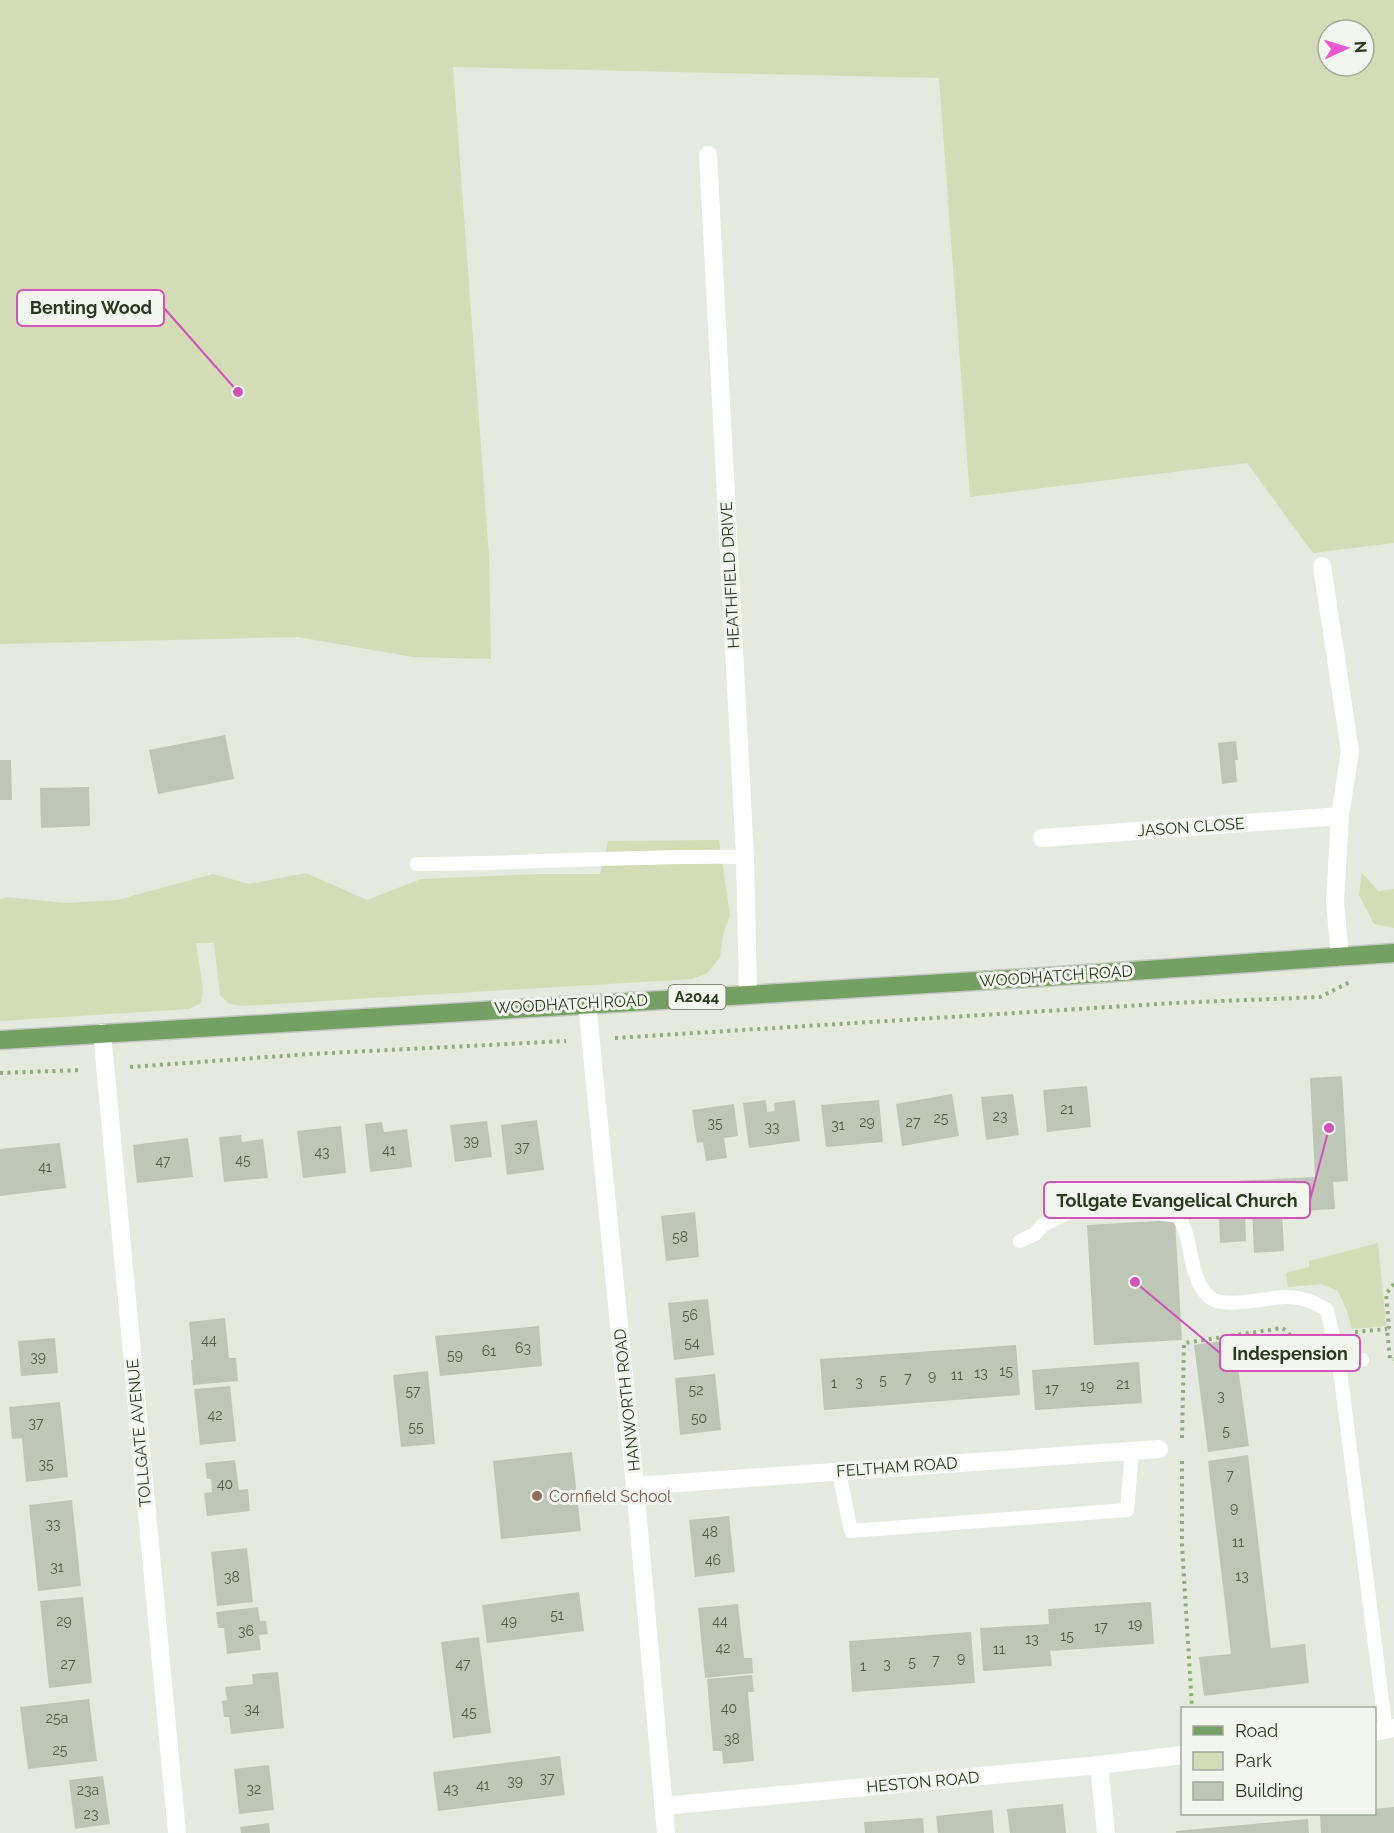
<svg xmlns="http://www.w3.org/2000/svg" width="1394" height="1833" font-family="Raleway,sans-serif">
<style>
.green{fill:#d3dbb7;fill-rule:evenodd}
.building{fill:#bec7b7}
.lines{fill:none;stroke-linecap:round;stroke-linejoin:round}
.primary-casing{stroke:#c3c8c1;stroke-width:21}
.path{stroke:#90ad7f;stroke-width:4;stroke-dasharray:3 4.5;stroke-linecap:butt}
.lane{stroke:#fff;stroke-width:14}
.street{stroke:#fff;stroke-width:18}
.primary{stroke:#769f63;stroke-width:18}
.education-dot{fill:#8d6e63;stroke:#f3f6ee;stroke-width:2}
.labels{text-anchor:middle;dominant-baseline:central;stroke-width:6;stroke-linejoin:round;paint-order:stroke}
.number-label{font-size:14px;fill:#4e5c46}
.shield{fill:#f3f6ee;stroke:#65725e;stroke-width:1.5}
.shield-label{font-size:15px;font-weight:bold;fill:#283920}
.street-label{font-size:16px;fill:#283920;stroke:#f3f6ee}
.education-label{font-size:16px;fill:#785e54;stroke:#f3f6ee;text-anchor:start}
.leader{fill:none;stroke:#d252b8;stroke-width:2}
.callout-dot{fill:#d252b8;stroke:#f3f6ee;stroke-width:2}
.callout{fill:#f3f6ee;stroke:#d252b8;stroke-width:2}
.callout-label{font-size:18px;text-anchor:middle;font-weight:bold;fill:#283920}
</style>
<rect width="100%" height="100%" fill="#e4eade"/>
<g class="green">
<path d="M0,0H1394V543L1313,553L1247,463L970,497L939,78L453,67L489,556L491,659L413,657L298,637L0,644ZM1328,30H1364V66H1328Z"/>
<path d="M719,840L730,915L723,935L720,957L707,973L692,979L240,1006L228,1003L220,995L214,943H196L203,989L201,1003L189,1009L0,1021V899L6,897L66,903L117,900L213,874L249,884L306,873L367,900L421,879L540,874H600L608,841Z"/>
<path d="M1362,873L1378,891L1394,889V928L1374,924L1359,895Z"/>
<path d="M1378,1243L1386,1326L1352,1329L1347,1311L1338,1291L1321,1284L1288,1287L1286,1273L1309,1267V1261Z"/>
</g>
<g class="building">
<path d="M225,735L234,779L158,794L149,750Z"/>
<path d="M1236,741L1238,760H1235L1237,782L1222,784L1218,743Z"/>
<path d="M0,760H11L12,800H0Z"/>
<path d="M89,787L90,826L41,828L40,788Z"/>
<path d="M1342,1076L1348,1181L1333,1182L1335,1209L1282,1212L1284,1251L1254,1253L1252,1210H1245L1246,1241L1220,1243L1217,1182L1315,1177L1310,1078Z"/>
<path d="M1087,1086L1091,1127L1047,1132L1043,1090Z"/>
<path d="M952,1094L959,1136L902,1146L896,1104Z"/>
<path d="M1013,1094L1019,1135L986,1140L981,1097Z"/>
<path d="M766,1100L767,1112L775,1111L774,1103L795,1100L800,1141L749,1148L743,1103Z"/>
<path d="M879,1100L883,1142L826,1147L821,1105Z"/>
<path d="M734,1104L738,1136L724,1138L727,1158L706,1161L703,1142L697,1143L692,1110Z"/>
<path d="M537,1120L544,1170L507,1175L501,1125Z"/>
<path d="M487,1121L492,1157L455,1162L450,1125Z"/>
<path d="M382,1122L384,1132L407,1129L412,1167L370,1172L365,1124Z"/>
<path d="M341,1126L346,1173L303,1178L297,1131Z"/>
<path d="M241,1135L242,1142L263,1139L268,1178L224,1182L219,1137Z"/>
<path d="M188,1138L193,1177L137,1183L133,1145Z"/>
<path d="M60,1143L66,1188L0,1196V1149Z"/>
<path d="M695,1212L699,1257L666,1261L661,1216Z"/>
<path d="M1175,1220L1182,1340L1094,1345L1087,1225Z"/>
<path d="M708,1299L714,1355L674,1360L668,1303Z"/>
<path d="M225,1318L229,1358H236L238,1381L193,1385L191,1360H193L189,1322Z"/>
<path d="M539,1326L542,1366L440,1376L435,1336Z"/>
<path d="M55,1338L58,1373L21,1376L18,1341Z"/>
<path d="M1234,1339L1249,1446L1208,1452L1194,1345Z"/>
<path d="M1016,1345L1020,1395L824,1410L820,1359Z"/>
<path d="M1139,1362L1142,1403L1035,1410L1032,1370Z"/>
<path d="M428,1371L435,1444L401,1447L393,1375Z"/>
<path d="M715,1374L721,1430L680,1435L675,1378Z"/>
<path d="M230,1386L236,1441L200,1445L194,1389Z"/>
<path d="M60,1402L68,1477L26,1482L22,1438L12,1439L9,1407Z"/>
<path d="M572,1452L581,1531L501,1539L493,1461Z"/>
<path d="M1248,1455L1271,1648L1305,1644L1309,1683L1204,1696L1199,1657L1231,1654L1208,1461Z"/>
<path d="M235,1460L239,1490L248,1489L250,1511L207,1516L204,1493L212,1492L211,1479H207L205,1463Z"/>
<path d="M72,1500L81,1586L38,1591L29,1505Z"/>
<path d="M729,1516L735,1572L695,1577L689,1520Z"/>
<path d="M247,1548L253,1602L217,1606L211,1552Z"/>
<path d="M579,1592L584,1631L487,1643L482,1605Z"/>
<path d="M83,1597L92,1683L49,1688L40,1601Z"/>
<path d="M1151,1602L1154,1644L1050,1651L1052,1666L983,1671L980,1628L1049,1624L1048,1609Z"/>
<path d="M738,1604L744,1658H752L753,1673L705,1678L698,1608Z"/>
<path d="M258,1607L260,1621H266L268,1634L259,1635L261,1650L227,1654L224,1628H218L216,1612Z"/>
<path d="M971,1632L975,1683L852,1692L849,1641Z"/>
<path d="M479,1637L491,1733L453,1738L441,1642Z"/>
<path d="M278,1672L284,1728L231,1734L229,1717H224L222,1701L227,1700L225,1687L253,1684L252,1674Z"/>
<path d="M752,1675L754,1692H748L754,1761L723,1764L722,1751H713L707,1679Z"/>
<path d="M89,1699L97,1761L28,1769L20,1707Z"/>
<path d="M560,1756L565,1795L438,1811L433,1772Z"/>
<path d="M269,1765L274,1810L239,1814L234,1769Z"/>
<path d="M103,1776L110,1824L75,1829L69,1780Z"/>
<path d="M1063,1804L1066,1833H1010L1007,1809Z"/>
<path d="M1394,1807V1833H1321L1320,1814H1374V1809Z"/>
<path d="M992,1810L994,1833H938L936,1816Z"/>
<path d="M923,1818L924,1833H865L864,1822Z"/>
<path d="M1308,1819L1309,1833H1176V1831Z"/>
<path d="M269,1823L270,1833H241L240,1827Z"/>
</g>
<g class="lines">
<defs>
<path id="primary" d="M0,1040L1044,977L1394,953"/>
</defs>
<use href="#primary" class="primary-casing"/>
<g class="path">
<path d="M615,1038L1174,1003L1320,997L1350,982"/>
<path d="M130,1067L310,1054L566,1041"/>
<path d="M0,1073L81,1070"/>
<path d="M1394,1284L1386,1294L1389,1327L1387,1329L1390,1359H1394"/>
<path d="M1355,1332L1387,1329"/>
<path d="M1182,1438L1184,1343L1282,1328L1287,1331L1293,1339L1309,1337"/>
<path d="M1182,1461V1545L1192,1708"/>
</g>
<g class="lane">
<path d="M417,864C526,864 635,855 745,857"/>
<path d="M1020,1241L1035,1234L1043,1225L1069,1212L1144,1211L1178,1216C1194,1240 1187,1274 1208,1296C1221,1310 1266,1298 1284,1297C1300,1296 1315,1302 1327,1310L1339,1363L1315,1365"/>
<path d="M1362,1360L1339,1363L1386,1731"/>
<path d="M839,1472L851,1531L1127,1510L1132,1451"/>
</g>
<g class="street">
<path d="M708,155L745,857L748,994"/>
<path d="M1322,566L1350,751L1340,816L1335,902L1340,957"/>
<path d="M1042,838L1340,816"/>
<path d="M587,1003L635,1486L666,1833"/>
<path d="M102,1033L177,1833"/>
<path d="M635,1486L1159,1449"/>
<path d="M1374,1732L1394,1728"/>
<path d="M1099,1765L1106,1833"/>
<path d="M663,1806L1099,1765L1182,1755"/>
</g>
<use href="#primary" class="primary"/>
</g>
<circle class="education-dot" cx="537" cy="1496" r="6"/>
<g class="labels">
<g class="number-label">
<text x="1067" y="1109">21</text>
<text x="1000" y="1116">23</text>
<text x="941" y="1118">25</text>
<text x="867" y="1122">29</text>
<text x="913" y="1122">27</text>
<text x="715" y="1123">35</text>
<text x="838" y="1125">31</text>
<text x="772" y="1127">33</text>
<text x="471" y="1141">39</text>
<text x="522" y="1147">37</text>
<text x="389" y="1150">41</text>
<text x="322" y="1152">43</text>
<text x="243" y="1160">45</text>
<text x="163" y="1161">47</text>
<text x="45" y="1167">41</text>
<text x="680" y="1237">58</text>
<text x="690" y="1315">56</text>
<text x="209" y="1340">44</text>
<text x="692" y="1343">54</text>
<text x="523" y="1348">63</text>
<text x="489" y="1351">61</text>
<text x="455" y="1355">59</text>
<text x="38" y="1357">39</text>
<text x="1006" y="1371">15</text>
<text x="981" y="1373">13</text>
<text x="957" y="1375">11</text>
<text x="932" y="1376">9</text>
<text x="908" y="1378">7</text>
<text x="883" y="1380">5</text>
<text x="859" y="1382">3</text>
<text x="834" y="1383">1</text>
<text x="1123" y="1384">21</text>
<text x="1087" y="1386">19</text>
<text x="1052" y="1389">17</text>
<text x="696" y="1390">52</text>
<text x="413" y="1391">57</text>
<text x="1221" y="1396">3</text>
<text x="215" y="1415">42</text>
<text x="699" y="1418">50</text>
<text x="36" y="1423">37</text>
<text x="416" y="1427">55</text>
<text x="1226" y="1431">5</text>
<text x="46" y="1464">35</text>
<text x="1230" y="1475">7</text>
<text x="225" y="1484">40</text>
<text x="1234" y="1508">9</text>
<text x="53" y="1524">33</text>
<text x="710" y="1532">48</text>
<text x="1238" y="1542">11</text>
<text x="713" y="1560">46</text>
<text x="57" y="1567">31</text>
<text x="1242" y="1576">13</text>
<text x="232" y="1577">38</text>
<text x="557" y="1615">51</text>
<text x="64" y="1621">29</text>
<text x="509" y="1621">49</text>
<text x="720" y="1621">44</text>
<text x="1135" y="1624">19</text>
<text x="1101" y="1627">17</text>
<text x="246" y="1631">36</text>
<text x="1067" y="1636">15</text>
<text x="1032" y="1639">13</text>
<text x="723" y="1648">42</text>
<text x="999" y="1649">11</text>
<text x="961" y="1658">9</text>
<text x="936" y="1660">7</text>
<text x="912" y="1662">5</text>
<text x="68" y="1664">27</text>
<text x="463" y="1664">47</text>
<text x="887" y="1664">3</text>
<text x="863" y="1666">1</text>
<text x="729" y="1708">40</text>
<text x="252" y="1709">34</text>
<text x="469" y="1712">45</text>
<text x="57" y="1718">25a</text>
<text x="732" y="1739">38</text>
<text x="60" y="1750">25</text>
<text x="547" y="1778">37</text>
<text x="515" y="1781">39</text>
<text x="483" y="1785">41</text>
<text x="254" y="1789">32</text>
<text x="451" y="1789">43</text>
<text x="88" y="1790">23a</text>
<text x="91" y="1814">23</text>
</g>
<rect class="shield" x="668.5" y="985" width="57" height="24" rx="4.5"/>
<g class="shield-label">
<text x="697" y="997">A2044</text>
</g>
<g class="street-label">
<text transform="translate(730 575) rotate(-93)">HEATHFIELD DRIVE</text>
<text transform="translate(1191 827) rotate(-4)">JASON CLOSE</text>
<text transform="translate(1056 976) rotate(-4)">WOODHATCH ROAD</text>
<text transform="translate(571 1004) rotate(-3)">WOODHATCH ROAD</text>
<text transform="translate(627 1400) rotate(-96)">HANWORTH ROAD</text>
<text transform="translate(139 1433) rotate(-95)">TOLLGATE AVENUE</text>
<text transform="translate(897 1467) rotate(-4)">FELTHAM ROAD</text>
<text transform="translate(923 1782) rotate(-5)">HESTON ROAD</text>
</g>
<g class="education-label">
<text x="549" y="1496">Cornfield School</text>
</g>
</g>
<path class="leader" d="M238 392L164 308M1329 1128L1310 1200M1135 1282L1220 1353"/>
<g class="callout-dot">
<circle cx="238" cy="392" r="6"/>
<circle cx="1329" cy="1128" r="6"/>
<circle cx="1135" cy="1282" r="6"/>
</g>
<g class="callout">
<rect x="17" y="290" width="147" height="36" rx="6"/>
<rect x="1044" y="1182" width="266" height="36" rx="6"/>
<rect x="1220" y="1335" width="140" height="36" rx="6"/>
</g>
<g class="callout-label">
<text x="91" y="314">Benting Wood</text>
<text x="1177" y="1207">Tollgate Evangelical Church</text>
<text x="1290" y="1360">Indespension</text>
</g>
<rect x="1181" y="1707" width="195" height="108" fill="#f3f6ee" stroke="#a2aa9c" stroke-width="1.5"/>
<rect x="1193" y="1726" width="30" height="9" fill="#769f63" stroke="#a2aa9c" stroke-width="1.5"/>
<text x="1235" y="1737" font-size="18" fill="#283920">Road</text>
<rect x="1193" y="1752" width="30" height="18" fill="#d3dbb7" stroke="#a2aa9c" stroke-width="1.5"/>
<text x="1235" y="1767" font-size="18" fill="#283920">Park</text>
<rect x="1193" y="1782" width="30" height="18" fill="#bec7b7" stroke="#a2aa9c" stroke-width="1.5"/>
<text x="1235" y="1797" font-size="18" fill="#283920">Building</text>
<g transform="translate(1346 48) rotate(86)"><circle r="28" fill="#f3f6ee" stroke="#a2aa9c" stroke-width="1.5"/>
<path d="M0-4.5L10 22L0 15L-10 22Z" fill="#f056d3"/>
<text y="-9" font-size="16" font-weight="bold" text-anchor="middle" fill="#283920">N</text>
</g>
</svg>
